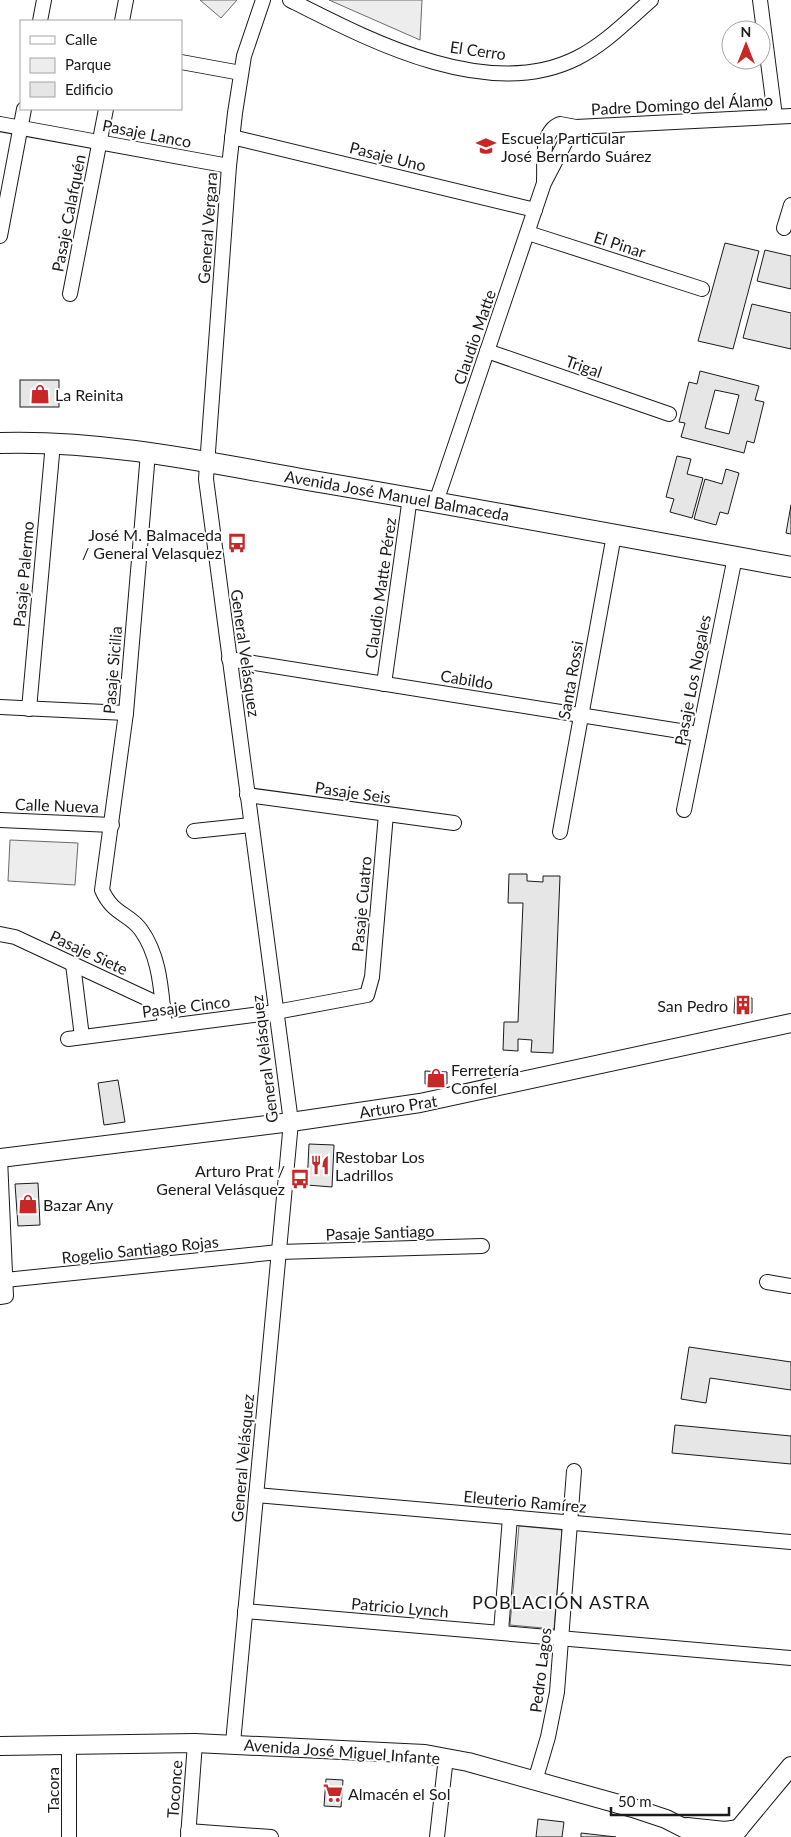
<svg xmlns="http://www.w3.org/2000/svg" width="791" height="1837" font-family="Lato,sans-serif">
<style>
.green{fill:#ededed;stroke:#6a6a6a}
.building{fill:#e6e6e6;stroke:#1a1a1a;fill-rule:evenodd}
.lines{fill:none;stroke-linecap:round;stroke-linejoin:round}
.minor-casing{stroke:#1a1a1a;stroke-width:16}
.tertiary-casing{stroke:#1a1a1a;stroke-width:20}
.secondary-casing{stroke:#1a1a1a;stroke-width:22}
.minor{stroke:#fff;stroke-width:14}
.tertiary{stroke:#fff;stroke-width:18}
.secondary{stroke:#fff;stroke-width:20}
.labels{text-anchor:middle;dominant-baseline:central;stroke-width:4;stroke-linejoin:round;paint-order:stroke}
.street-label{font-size:16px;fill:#1a1a1a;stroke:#fff}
.poi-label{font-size:16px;fill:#1a1a1a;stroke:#fff;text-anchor:start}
.neighbourhood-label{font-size:18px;letter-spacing:1px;fill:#1a1a1a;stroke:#fff}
</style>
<rect width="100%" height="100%" fill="#fff"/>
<g class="green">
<path d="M200,0H237L221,18Z"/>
<path d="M329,0H422L420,40Z"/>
<path d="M10,840L78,843L75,885L8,881Z"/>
<path d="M519,1526L562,1530L554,1629L510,1625Z"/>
</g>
<g class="building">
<path d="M725,243L759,251L733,349L698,341Z"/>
<path d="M765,250L791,256V289L757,281Z"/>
<path d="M752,304L791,313V349L743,338Z"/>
<path d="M700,371L759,386L755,400L764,402L754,443L747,441L744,453L681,437L685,423L679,422L689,382L697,384ZM715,390L739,395L729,434L705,428Z"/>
<rect x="20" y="380" width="39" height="27"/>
<path d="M677,456L691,459L687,474L703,478L692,518L670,512L674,499L666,497Z"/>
<path d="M726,469L739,473L728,514L720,512L716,525L694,519L705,479L722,484Z"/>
<path d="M791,505V534L786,533Z"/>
<path d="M509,874H527V881L543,882V876H560L553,1053L531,1052L532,1040L518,1039V1051L503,1050L504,1022H518L523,903H508Z"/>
<path d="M735,997L752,998V1013H734Z"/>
<path d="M425,1071L447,1072V1084H425Z"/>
<path d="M118,1080L125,1122L104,1125L98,1083Z"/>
<path d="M309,1144L334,1145L332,1187L307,1185Z"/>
<path d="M38,1183L40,1225L18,1226L15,1184Z"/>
<path d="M689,1347L791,1362V1390L710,1378L706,1403L681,1399Z"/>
<path d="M675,1425L791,1436V1464L672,1453Z"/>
<path d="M326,1779L343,1780L341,1807L324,1806Z"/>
<path d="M538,1819L564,1822L562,1837H536Z"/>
<path d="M581,1833L616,1837H581Z"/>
</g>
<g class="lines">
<defs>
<g id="minor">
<path d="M290,0C369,40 488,103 577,58C605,44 628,20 651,0"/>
<path d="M760,0L775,116"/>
<path d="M40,21L44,0"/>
<path d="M122,21L126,0"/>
<path d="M181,62L241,73"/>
<path d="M0,124L229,166"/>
<path d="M232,137L535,210"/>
<path d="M544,180C545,162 540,132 560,124L576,127L791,116"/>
<path d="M784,228L791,205"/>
<path d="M528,233L702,289"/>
<path d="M0,236L24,109"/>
<path d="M70,294L106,109"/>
<path d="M487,351L669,414"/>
<path d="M148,453L126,713L102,890C113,915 129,913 141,930C161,958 161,993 165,1026"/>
<path d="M436,502L544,183L569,135L576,127"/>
<path d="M229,659L699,734"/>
<path d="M384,684L410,497"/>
<path d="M0,707L126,713"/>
<path d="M29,709L53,443"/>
<path d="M247,795L454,823"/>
<path d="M684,810L735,557"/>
<path d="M0,820L112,825"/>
<path d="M194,831L251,825"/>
<path d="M560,832L614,535"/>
<path d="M0,934L15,937L163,1006"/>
<path d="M73,964L82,1037"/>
<path d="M68,1039L276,1012L367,995L372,977L386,814"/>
<path d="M0,1158L6,1296L0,1297"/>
<path d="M5,1280L279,1252L482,1246"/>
<path d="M767,1282L791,1286"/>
<path d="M256,1495L791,1542"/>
<path d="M245,1611L791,1658"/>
<path d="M501,1632L510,1517"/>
<path d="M233,1743L291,1122L206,479L229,166L235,113L244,56L263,0"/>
<path d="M535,1781L548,1737L557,1692L574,1471"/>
<path d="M188,1831L271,1837"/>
<path d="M69,1837V1744"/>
<path d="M188,1837L195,1743"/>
<path d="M437,1837L446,1757"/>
</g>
<g id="tertiary">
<path d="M0,1158L291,1122L420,1103L791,1023"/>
<path d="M0,1746L195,1743L425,1754L468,1762L633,1808L666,1819L701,1837"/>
<path d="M687,1827L725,1831L739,1829"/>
<path d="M732,1837L791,1766"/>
</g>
<path id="secondary" d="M0,443C103,440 206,462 307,480C469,507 630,538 791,567"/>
</defs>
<use href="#minor" class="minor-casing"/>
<use href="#tertiary" class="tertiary-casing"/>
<use href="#secondary" class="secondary-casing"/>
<use href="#minor" class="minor"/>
<use href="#tertiary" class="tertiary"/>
<use href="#secondary" class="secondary"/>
</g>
<defs>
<symbol id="school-bare" viewBox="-9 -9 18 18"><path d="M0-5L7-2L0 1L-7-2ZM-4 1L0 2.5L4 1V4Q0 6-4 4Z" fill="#c62828" stroke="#fff" stroke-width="2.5" paint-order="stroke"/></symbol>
<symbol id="shop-bare" viewBox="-9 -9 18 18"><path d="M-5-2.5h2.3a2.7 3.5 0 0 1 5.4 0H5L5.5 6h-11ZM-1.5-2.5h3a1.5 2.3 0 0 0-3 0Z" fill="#c62828" stroke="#fff" stroke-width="2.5" paint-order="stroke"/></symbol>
<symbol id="bus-bare" viewBox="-9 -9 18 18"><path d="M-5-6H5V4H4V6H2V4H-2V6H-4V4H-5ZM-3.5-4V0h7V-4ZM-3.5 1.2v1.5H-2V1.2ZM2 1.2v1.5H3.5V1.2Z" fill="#c62828" stroke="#fff" stroke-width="2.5" paint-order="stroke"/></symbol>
<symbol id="building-bare" viewBox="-9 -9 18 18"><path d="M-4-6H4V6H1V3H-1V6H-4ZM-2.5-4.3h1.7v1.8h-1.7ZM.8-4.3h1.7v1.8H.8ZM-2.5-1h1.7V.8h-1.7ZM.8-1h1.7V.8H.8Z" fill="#c62828" stroke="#fff" stroke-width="2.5" paint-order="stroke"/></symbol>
<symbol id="restaurant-bare" viewBox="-9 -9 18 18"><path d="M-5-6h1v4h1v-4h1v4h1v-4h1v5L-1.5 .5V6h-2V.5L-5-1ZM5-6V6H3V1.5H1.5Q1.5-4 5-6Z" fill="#c62828" stroke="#fff" stroke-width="2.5" paint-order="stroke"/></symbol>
<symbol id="supermarket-bare" viewBox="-9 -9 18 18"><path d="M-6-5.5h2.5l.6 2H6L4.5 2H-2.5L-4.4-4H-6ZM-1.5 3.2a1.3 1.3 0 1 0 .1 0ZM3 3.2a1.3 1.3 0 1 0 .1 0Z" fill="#c62828" stroke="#fff" stroke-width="2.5" paint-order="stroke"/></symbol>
</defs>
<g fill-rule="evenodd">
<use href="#school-bare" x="472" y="132" width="28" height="28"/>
<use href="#shop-bare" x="26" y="380" width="28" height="28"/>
<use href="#bus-bare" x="223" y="529" width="28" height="28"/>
<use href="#building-bare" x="729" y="991" width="28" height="28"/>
<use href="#shop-bare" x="422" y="1064" width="28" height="28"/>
<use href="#restaurant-bare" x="306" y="1151" width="28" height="28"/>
<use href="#bus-bare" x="286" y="1165" width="28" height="28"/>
<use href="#shop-bare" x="14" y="1190" width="28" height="28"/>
<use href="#supermarket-bare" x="319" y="1779" width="28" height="28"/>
</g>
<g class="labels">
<g class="street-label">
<text transform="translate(478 50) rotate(8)">El Cerro</text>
<text transform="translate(682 104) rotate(-3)">Padre Domingo del Álamo</text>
<text transform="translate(147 133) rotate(11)">Pasaje Lanco</text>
<text transform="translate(388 156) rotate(14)">Pasaje Uno</text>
<text transform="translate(68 213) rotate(-79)">Pasaje Calafquén</text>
<text transform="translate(207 228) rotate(-86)">General Vergara</text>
<text transform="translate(620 244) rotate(18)">El Pinar</text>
<text transform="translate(474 337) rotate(-71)">Claudio Matte</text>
<text transform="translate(584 366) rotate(19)">Trigal</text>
<text transform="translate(397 495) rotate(10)">Avenida José Manuel Balmaceda</text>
<text transform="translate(23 574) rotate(-85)">Pasaje Palermo</text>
<text transform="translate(380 588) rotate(-82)">Claudio Matte Pérez</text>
<text transform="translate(246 653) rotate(82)">General Velásquez</text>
<text transform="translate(112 670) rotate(-85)">Pasaje Sicilia</text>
<text transform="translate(467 679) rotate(9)">Cabildo</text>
<text transform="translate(570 680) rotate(-80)">Santa Rossi</text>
<text transform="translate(692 680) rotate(-79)">Pasaje Los Nogales</text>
<text transform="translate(353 792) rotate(8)">Pasaje Seis</text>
<text transform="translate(57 805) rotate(2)">Calle Nueva</text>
<text transform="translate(361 904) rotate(-85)">Pasaje Cuatro</text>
<text transform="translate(89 952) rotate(25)">Pasaje Siete</text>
<text transform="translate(186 1006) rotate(-7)">Pasaje Cinco</text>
<text transform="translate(264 1059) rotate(-97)">General Velásquez</text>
<text transform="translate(398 1106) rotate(-9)">Arturo Prat</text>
<text transform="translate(380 1232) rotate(-2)">Pasaje Santiago</text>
<text transform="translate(140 1249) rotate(-6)">Rogelio Santiago Rojas</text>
<text transform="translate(242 1458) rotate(-85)">General Velásquez</text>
<text transform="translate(525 1501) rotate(5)">Eleuterio Ramírez</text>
<text transform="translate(400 1607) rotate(5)">Patricio Lynch</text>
<text transform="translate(540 1670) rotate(-83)">Pedro Lagos</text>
<text transform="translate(342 1751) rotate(4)">Avenida José Miguel Infante</text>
<text transform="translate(174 1789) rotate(-86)">Toconce</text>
<text transform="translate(52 1790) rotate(-90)">Tacora</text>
</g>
<g class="poi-label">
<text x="501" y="137">Escuela Particular<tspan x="501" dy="18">José Bernardo Suárez</tspan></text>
<text x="55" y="394">La Reinita</text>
<text x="222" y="534" text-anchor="end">José M. Balmaceda<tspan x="222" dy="18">/ General Velasquez</tspan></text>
<text x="728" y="1005" text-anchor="end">San Pedro</text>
<text x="451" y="1069">Ferretería<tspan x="451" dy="18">Confel</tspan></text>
<text x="335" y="1156">Restobar Los<tspan x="335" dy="18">Ladrillos</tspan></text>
<text x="285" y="1170" text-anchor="end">Arturo Prat /<tspan x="285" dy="18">General Velásquez</tspan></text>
<text x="43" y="1204">Bazar Any</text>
<text x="348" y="1793">Almacén el Sol</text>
</g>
<g class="neighbourhood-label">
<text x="561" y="1602">POBLACIÓN ASTRA</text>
</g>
</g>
<rect x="20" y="20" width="162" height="90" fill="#ffffff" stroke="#a3a3a3"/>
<rect x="30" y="36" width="25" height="8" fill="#ffffff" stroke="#a3a3a3"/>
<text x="65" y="45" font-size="15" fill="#1a1a1a">Calle</text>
<rect x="30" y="58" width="25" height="15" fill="#ededed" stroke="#a3a3a3"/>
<text x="65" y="70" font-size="15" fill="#1a1a1a">Parque</text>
<rect x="30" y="82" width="25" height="15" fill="#e6e6e6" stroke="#a3a3a3"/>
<text x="65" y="95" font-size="15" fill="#1a1a1a">Edificio</text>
<g transform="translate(746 45)"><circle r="24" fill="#ffffff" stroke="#a3a3a3"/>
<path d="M0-4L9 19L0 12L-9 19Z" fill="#c62828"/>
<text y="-8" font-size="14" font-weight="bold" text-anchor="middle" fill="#1a1a1a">N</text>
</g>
<path d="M611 1807v8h118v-8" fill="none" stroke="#1a1a1a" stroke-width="2.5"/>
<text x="618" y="1807" font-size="15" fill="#1a1a1a" stroke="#ffffff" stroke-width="4" paint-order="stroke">50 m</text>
</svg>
